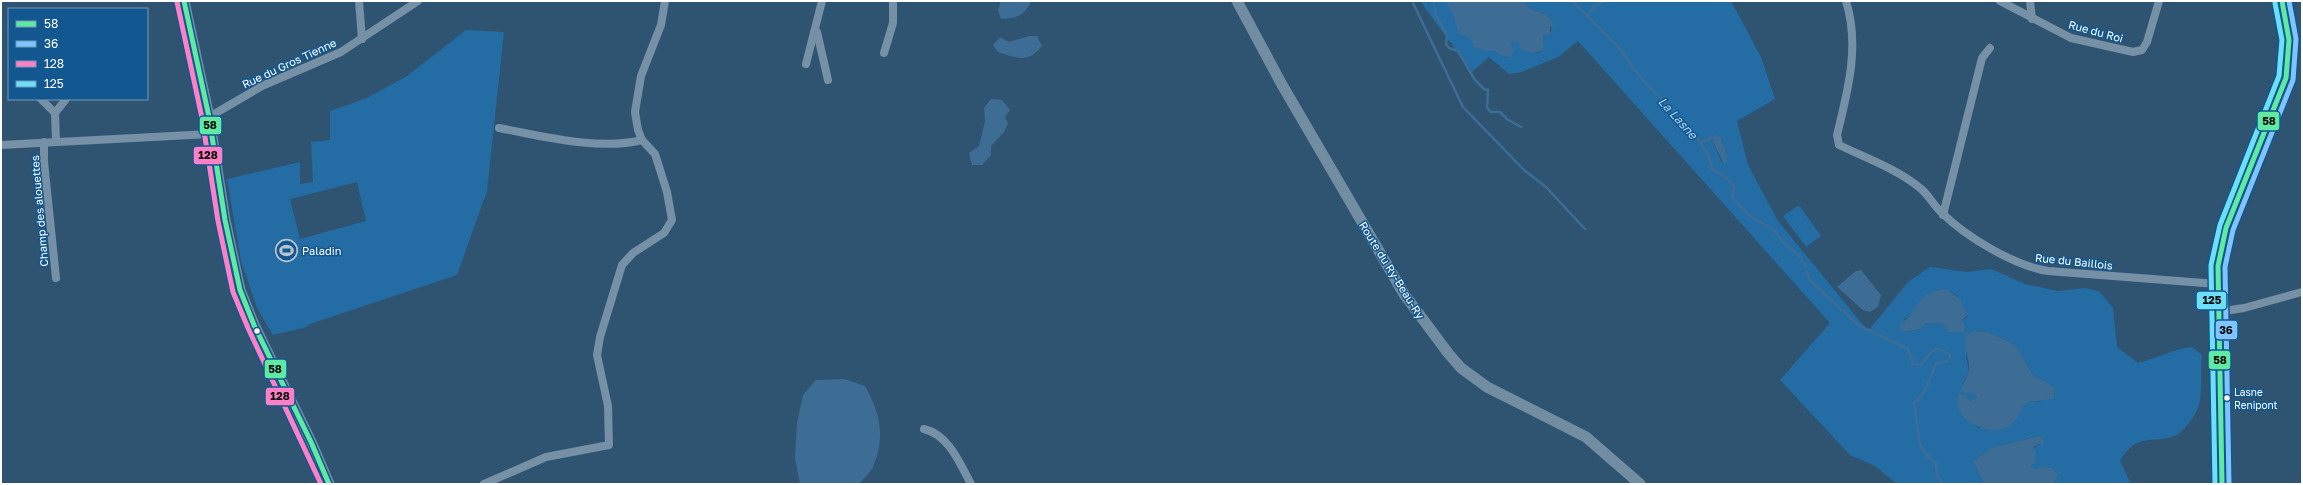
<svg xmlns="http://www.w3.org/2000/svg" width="2303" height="485" font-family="'Golos Text',sans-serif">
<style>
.green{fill:#236ca4;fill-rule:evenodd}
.water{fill:#3d6d95}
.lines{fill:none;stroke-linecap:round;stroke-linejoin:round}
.stream{stroke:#3d6d95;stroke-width:2.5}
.street{stroke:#7690a6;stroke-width:8}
.secondary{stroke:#728da2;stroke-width:11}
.bus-1-casing{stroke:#12578f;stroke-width:8}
.bus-2-casing{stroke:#12578f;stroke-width:8}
.bus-3-casing{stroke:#12578f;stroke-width:8}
.bus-4-casing{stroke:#12578f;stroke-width:8}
.bus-1{stroke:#60e9a3;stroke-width:5}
.bus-2{stroke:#80c4ff;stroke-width:5}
.bus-3{stroke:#ff80c5;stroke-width:5}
.bus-4{stroke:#6ddff8;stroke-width:5}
.bus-dot{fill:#fff;stroke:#12578f;stroke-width:1.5}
.labels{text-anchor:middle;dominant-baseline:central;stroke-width:3;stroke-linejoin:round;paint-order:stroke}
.bus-label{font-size:10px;fill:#fff;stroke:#12578f;text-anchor:start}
.street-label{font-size:11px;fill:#fff;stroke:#12578f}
.poi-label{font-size:11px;fill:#fff;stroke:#12578f;text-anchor:start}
.water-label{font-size:12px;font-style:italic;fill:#a9d7f9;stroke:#12578f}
.line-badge{stroke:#12578f;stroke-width:1.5}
.pale-badge-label{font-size:11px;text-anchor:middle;font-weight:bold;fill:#111}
</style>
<rect width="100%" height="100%" fill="#2f5472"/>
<g class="green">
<path d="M1420,1H1514L1515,41L1520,42L1523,50L1538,53L1544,48L1543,35L1551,32L1552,20L1545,13C1536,12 1528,9 1524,1H1731L1761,57L1775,99L1737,121L1748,165L1778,221L1868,331L1908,282L1930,267L1967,272L1991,269L2025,284L2058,291L2086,288L2100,292L2113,308L2117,347L2138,363C2154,359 2177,348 2192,347L2202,355C2200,370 2203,389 2199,404C2197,414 2183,434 2172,437C2147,443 2136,434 2120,461L2131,484H2054L2058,474L2052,468L2040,466L2036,470L2031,467V465L2035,463L2033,448L2040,444L2039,436L1991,448L1973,461L1984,484H1897L1875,466L1850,455L1780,380L1830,323L1578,41L1558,57L1522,72L1509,74L1489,57L1472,72ZM1711,138L1722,140L1726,152L1722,163ZM1941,289C1960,292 1961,302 1967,317L1962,320V325L1948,328L1939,323H1926L1920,329L1906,332L1904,319C1921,312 1920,294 1941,289ZM1974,331L1988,332L2012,343L2018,349L2033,375L2055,387L2054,399L2027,402L2014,421L1978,428L1963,414L1966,397L1970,401L1977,397L1974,393L1964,392L1962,384L1969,372L1966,355Z"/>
<path d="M466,30L504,32L487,191L457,275L307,325V327L273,335L257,308L241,261L227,179L300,162V184L313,182L311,142L330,140V111L367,98L407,76ZM357,182L366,221L300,239L290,199Z"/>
<path d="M1799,205L1821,236L1806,247L1783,216Z"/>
</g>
<g class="water">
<path d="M1001,1H1031C1025,16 1017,18 1001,19L998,10Z"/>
<path d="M1445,1H1524C1528,9 1536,12 1545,13L1552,20L1553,25L1550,27V34L1543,35L1544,48C1539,55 1524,53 1519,47L1520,42H1512L1511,45L1514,50L1511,57C1504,57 1498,55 1494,50L1487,51L1473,47L1472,39L1459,34L1453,14Z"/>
<path d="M1029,36H1037L1042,46C1027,64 1018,58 998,52L993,45L1000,37L1009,42Z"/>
<path d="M991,99L1002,100L1010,110L1005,117L1008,123L1004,132L991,146V155L982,165H972L969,153L979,146L985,121L984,108Z"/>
<path d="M1716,135L1720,137L1725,148L1727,161L1724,164L1711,138Z"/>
<path d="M1861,270L1881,295L1878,307L1870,312L1863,310L1837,287L1856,271Z"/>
<path d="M1941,289L1948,290L1960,299L1967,315L1962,320L1965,327L1963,332H1949L1943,325L1939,323H1926L1920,329L1906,332L1900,329L1899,326C1902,321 1908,319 1910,315C1919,301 1924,293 1941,289Z"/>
<path d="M1974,331L1988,332L2012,343L2018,349L2033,375L2055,387L2054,399L2027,402C2021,410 2016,423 2008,427C1987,437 1951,420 1958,394L1965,395L1970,401L1977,397L1974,393L1967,394L1961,391C1962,383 1968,377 1969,370C1970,357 1962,347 1967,335Z"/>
<path d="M844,379L865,386C880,413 886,437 873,467C870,473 863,479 859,484H800L795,458L797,423L803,395L816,380Z"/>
<path d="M2039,436L2042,438L2044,442L2042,446L2039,444L2033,447L2036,453L2035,458L2036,463L2031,465V467L2036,470L2040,466L2052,468L2058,474L2054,484H1984L1973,461L1991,448Z"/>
</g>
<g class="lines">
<g class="stream">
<path d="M1412,1L1463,107L1524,170L1546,187L1585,229"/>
<path d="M1433,1L1436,16L1447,35L1446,44L1449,48L1458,51L1475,80L1484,89L1488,90L1487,108L1491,112H1500L1507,119L1521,127"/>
<path d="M1572,1L1621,50L1639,76L1694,133L1709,157L1712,169L1728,179L1734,187L1732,196L1734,200L1750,216L1775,231L1782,241L1800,257L1806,267"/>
<path d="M1587,16L1593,8L1604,1"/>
<path d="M1700,143L1711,138"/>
<path d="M1807,271L1810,280L1818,288L1858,325L1908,349L1913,364L1921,365L1930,353L1937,348L1949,354L1950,357L1947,361L1936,364C1929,378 1927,394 1914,403L1920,445L1925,453L1936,464L1937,475L1943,484"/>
<path d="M1963,332L1967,335"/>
</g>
<g class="street">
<path d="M359,1L362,39"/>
<path d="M1846,1C1860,46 1848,90 1837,135L1839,145C1866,158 1897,169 1920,188C1929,195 1934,206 1942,213C1966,237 2015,266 2048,271L2217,284"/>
<path d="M2000,1L2071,38L2133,52L2142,50L2147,42L2159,1"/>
<path d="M2030,1L2032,19"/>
<path d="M817,32L828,80"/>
<path d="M884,53L893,23V1"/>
<path d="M806,64L822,1"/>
<path d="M41,99L55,113L56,142"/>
<path d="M55,113L66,99"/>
<path d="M209,117L262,86L341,52L418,1"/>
<path d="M499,128C543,136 598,151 642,140"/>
<path d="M44,142V162L56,278"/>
<path d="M1,145L210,134"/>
<path d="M1943,215L1982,58L1990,48"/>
<path d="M2217,312L2244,308L2302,292"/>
<path d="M924,429C949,435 960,464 971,484"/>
<path d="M484,484L546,457L609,445L608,406L597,355L600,337L622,265L633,253L664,233L672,220L667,192L655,154L642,140L638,130L635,112L641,76L661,25L665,1"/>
</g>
<g class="secondary">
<path d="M184,1L209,117L225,220L240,290L254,325L311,442L329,484"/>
<path d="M1237,1L1281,83L1404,294L1448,353L1461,368L1487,387L1586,437L1640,484"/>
<path d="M2222,484L2218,266L2226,228L2286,78C2291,52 2290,27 2282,1"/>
</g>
<defs>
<g id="bus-1">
<path d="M184,1L209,117L225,220L240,290L254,325L311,442L329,484"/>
<path d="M2222,484L2218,266L2226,228L2286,78L2289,40L2282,1"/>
</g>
<path id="bus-2" d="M2229,484L2225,267L2233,230L2293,80L2296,39L2289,1"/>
<path id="bus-3" d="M177,2L202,118L218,221L233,292L248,328L321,484"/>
<path id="bus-4" d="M2215,484L2211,265L2220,225L2279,76L2282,40L2275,3"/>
</defs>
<use href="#bus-1" class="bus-1-casing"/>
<use href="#bus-2" class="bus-2-casing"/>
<use href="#bus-3" class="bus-3-casing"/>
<use href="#bus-4" class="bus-4-casing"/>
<use href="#bus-1" class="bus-1"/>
<use href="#bus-2" class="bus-2"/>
<use href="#bus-3" class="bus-3"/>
<use href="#bus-4" class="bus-4"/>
</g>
<defs>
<symbol id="stadium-ring" viewBox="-11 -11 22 22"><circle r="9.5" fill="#12578f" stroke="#b6c3ce" stroke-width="1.5"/><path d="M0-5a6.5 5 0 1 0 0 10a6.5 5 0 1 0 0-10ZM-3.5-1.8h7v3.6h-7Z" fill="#b6c3ce"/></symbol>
</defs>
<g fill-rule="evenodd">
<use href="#stadium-ring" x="274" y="238" width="25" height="25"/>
</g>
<g class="bus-dot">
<circle cx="257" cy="331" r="3.5"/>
<circle cx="2227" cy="398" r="3.5"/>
</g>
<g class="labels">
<g class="bus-label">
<text x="2234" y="392">Lasne<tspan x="2234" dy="13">Renipont</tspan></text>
</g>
<g class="street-label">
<text transform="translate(2096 31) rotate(15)">Rue du Roi</text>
<text transform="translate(289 63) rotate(-25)">Rue du Gros Tienne</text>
<text transform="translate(39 211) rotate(-95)">Champ des alouettes</text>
<text transform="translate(2074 261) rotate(6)">Rue du Baillois</text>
<text transform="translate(1392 270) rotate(58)">Route du Ry-Beau-Ry</text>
</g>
<g class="poi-label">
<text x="302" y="250">Paladin</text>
</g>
<g class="water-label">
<text transform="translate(1678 118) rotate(48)">La Lasne</text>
</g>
</g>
<g class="line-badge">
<rect x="2257" y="111" width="23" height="20" rx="4" fill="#60e9a3"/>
<rect x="199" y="116" width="23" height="19" rx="4" fill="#60e9a3"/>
<rect x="193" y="146" width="30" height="19" rx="4" fill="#ff80c5"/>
<rect x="2196" y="291" width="31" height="19" rx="4" fill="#6ddff8"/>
<rect x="2215" y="320" width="23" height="20" rx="4" fill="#80c4ff"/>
<rect x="2208" y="350" width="23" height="20" rx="4" fill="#60e9a3"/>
<rect x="264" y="359" width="23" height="20" rx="4" fill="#60e9a3"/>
<rect x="265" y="387" width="30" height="19" rx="4" fill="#ff80c5"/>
</g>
<g class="pale-badge-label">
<text x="2269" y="125">58</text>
<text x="210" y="129">58</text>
<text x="208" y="159">128</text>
<text x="2212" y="304">125</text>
<text x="2226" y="334">36</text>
<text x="2220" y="364">58</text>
<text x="275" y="373">58</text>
<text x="280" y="400">128</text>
</g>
<rect width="2303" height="485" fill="none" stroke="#ffffff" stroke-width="4"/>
<rect x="8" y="8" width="140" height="92" fill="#12578f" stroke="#719abc"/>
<rect x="16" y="21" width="20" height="6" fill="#60e9a3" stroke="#719abc"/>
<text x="44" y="28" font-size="12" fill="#ffffff">58</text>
<rect x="16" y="41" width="20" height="6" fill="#80c4ff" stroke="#719abc"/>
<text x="44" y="48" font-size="12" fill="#ffffff">36</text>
<rect x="16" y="61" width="20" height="6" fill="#ff80c5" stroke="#719abc"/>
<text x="44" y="68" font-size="12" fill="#ffffff">128</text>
<rect x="16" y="81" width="20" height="6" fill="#6ddff8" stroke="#719abc"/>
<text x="44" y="88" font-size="12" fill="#ffffff">125</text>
</svg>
